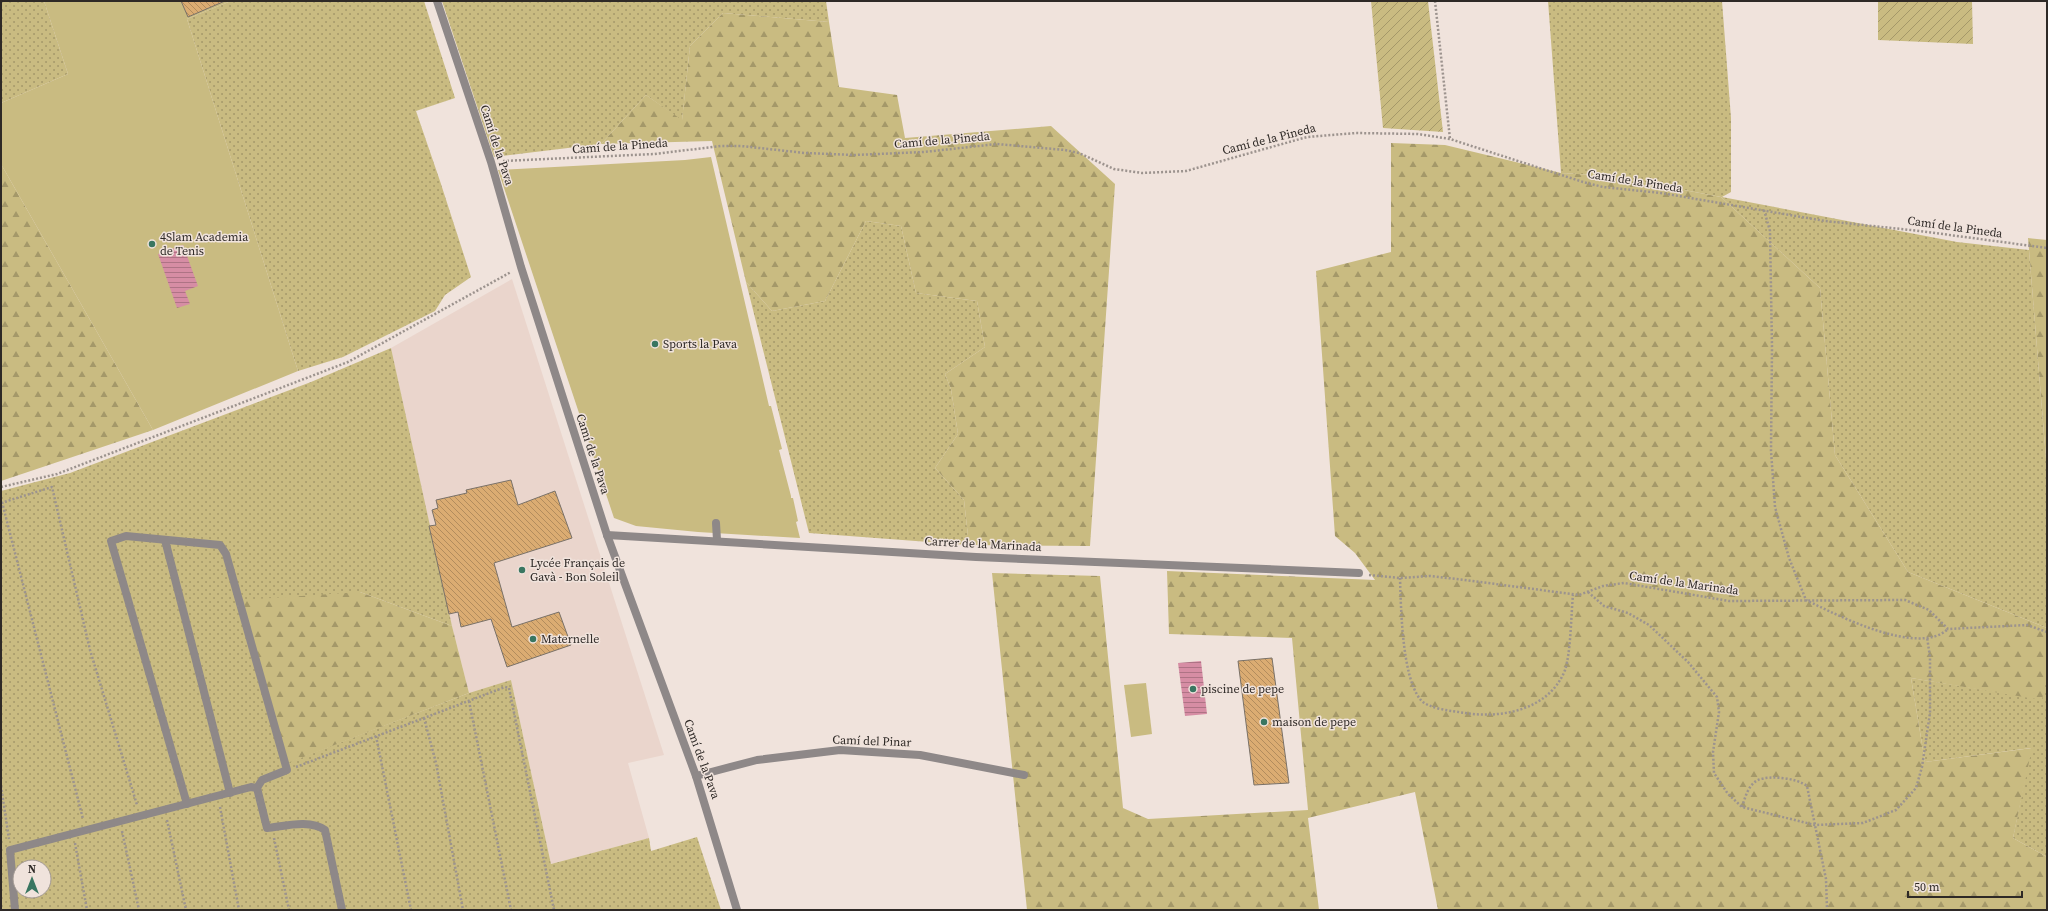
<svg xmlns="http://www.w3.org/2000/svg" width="2048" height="911" font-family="'Source Serif 4',serif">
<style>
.built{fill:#ead5cc}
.grass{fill:url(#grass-dots);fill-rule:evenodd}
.forest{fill:url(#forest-firs)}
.garden{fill:url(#garden-furrows)}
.pitch{fill:#c9bb81}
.water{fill:url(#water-rules)}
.building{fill:url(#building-back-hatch);stroke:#797168}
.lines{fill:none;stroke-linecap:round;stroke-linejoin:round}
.path{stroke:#9c938e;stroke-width:2.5;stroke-dasharray:2 2;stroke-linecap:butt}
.service{stroke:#8e8888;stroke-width:8}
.minor{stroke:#8e8888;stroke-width:8}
.poi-dot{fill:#397661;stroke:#f0e3dc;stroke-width:1.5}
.labels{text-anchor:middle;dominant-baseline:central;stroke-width:3;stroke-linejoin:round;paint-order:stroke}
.street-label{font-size:12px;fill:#2e2926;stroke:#f0e3dc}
.poi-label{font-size:12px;fill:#2e2926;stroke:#f0e3dc;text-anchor:start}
</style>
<defs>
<pattern id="grass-dots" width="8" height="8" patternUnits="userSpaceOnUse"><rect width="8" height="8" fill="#c9bb81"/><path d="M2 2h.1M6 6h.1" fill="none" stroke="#a49869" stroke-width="1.8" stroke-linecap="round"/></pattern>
<pattern id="forest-firs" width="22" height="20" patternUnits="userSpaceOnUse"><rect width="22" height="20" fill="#c9bb81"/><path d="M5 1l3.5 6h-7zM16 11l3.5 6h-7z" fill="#a49869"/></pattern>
<pattern id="garden-furrows" width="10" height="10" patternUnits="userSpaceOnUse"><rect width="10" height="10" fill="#c9bb81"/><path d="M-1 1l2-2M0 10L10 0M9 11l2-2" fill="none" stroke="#a49869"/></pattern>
<pattern id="water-rules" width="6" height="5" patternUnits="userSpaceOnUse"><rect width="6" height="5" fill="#d68da4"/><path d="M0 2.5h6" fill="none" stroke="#ae7385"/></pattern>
<pattern id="building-back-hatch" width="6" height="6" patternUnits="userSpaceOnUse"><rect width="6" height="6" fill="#dbac72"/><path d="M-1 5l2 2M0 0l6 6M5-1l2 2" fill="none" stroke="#b28c5d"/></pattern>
</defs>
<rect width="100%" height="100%" fill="#f0e3dc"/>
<path class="built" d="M512,279L664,755L628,763L649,838L551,864L511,680L469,693L449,614L391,348Z"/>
<g class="grass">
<path d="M1,1H44L68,74L1,103Z"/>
<path d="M231,1H424L455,98L416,111L440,181L471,277L445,295L435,311L343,357L298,371L187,19Z"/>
<path d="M442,1H826L829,22L723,13L690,46L682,121L646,95L601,144L494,157Z"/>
<path d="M1548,1H1722L1731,118V192L1722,197L1957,242L2029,250L2047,471V628L1908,572L1835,455L1820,288L1721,197L1610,176L1561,173Z"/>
<path d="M866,221L901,226L916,293L977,301L985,347L945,374L951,389L958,434L935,468L964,500L969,545L809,533L746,282L772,311L825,301Z"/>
<path d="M391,348L452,626L360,592L289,762L469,693L511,680L551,864L649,838L651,851L697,837L721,910H1V491L70,473L311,382ZM20,867H44V891H20Z"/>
<path d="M2047,674V857L2013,838L2031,748L1925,762L1911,678L2041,699Z"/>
</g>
<g class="forest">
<path d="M723,13L829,22L839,87L897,95L905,138L1051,126L1115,184L1090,546L969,545L964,500L935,468L958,434L951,389L945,374L985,347L977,301L916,293L901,226L866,221L825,301L772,311L746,282L712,141L601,144L646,95L682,120L690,46Z"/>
<path d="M1391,143L1445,145L1561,173L1610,176L1721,197L1820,288L1835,455L1908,572L2047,628V676L2042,700L1911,678L1925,762L2032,748L2013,838L2047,857V910H1438L1415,792L1308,818L1319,910H1027L992,573L1100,576L1123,808L1148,819L1308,810L1292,638L1169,634L1167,571L1375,580L1355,553L1335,536L1316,271L1391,252Z"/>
<path d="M1,164L153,430L1,481Z"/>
<path d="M2028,238L2047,240V471L2029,250Z"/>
<path d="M360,592L452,626L469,693L288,763L243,600Z"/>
</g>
<g class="garden">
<path d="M1371,1H1428L1443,132L1383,128Z"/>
<path d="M1878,1H1972L1973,44L1878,40Z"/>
</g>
<g class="pitch">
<path d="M44,1H231L187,19L298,371L153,430L1,164V103L68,74Z"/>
<path d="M711,157L769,406H771L782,449L779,450L791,496V498H793L798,521L796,522L800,538L698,532L636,526L614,518L498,170L685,160Z"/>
<path d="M1146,683L1152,734L1131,737L1124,685Z"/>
</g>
<g class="water">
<path d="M183,245L198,286L185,291L190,304L177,308L158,254Z"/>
<path d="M1201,661L1207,714L1185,716L1178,663Z"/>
</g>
<g class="building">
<path d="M181,1H225L188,17Z"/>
<path d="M511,480L518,505L555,491L572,538L494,563L512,627L559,612L571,645L507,667L491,619L461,627L458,612L449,614L429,526L436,525L432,510L438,508L436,500L467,493L466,490Z"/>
<path d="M1272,658L1289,783L1254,785L1238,661Z"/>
</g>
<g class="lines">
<g class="path">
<path d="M1435,1L1450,139"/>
<path d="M503,161L654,154L721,146H741L805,153L854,155L924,152L997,144L1065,150L1079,153L1114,169L1142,173L1186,171L1307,137L1356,133L1418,134L1450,139L1583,182L1603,187L1661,193L1825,221L1920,231L2047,248"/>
<path d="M1764,210L1770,231L1772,348L1771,451L1775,507L1789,558L1806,600C1837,615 1918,657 1948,629"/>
<path d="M1,487L57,474L348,362L511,272"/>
<path d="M2,502L83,819"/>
<path d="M1,503L52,487L90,650L137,805"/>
<path d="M1369,575L1400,578L1430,576L1465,580L1579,595L1603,586L1624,583L1729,601L1905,600L1929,610L1948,629L2027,625L2047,632"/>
<path d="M1400,578C1401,609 1402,676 1420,699C1427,709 1453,711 1465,713C1503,719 1550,709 1565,670C1571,652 1571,614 1573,595"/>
<path d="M1588,592L1604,606L1628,613L1649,625L1688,662L1717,697L1719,712L1713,752L1714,773L1728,794L1742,807L1815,825L1863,823L1896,810L1916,788L1922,767L1930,713V657L1927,637"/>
<path d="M469,701L511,910"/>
<path d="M424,718L436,763L463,910"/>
<path d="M376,736L411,910"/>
<path d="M296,767L505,687L509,688L554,910"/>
<path d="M1,786L9,839"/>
<path d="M220,807L239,910"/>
<path d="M1742,807C1745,798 1748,785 1758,780C1770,775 1797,778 1807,786L1826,879L1827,910"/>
<path d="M167,820L186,910"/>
<path d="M122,831L139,910"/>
<path d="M274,838L289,910"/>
<path d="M75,843L87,910"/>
</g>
<g class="service">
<path d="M716,523L717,540"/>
<path d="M165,540L230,793"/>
<path d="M187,804L111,541L126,536L220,545L226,554L287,770L262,780L257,788"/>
<path d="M15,910L10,850L251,787L257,788L267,828C285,826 310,819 325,830L342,910"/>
</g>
<g class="minor">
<path d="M437,1L491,162L521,267L607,535L696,776L737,910"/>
<path d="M607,535L976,557L1359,573"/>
<path d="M696,776L757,760L840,750L920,755L1024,775"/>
</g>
</g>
<g class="poi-dot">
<circle cx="152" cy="244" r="4"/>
<circle cx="655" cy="344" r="4"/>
<circle cx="522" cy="570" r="4"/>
<circle cx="533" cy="639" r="4"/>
<circle cx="1193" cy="689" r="4"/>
<circle cx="1264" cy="722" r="4"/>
</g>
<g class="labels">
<g class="street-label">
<text transform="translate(1269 139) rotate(-14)">Camí de la Pineda</text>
<text transform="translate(942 140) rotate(-5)">Camí de la Pineda</text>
<text transform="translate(497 145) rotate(72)">Camí de la Pava</text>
<text transform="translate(620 146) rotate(-4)">Camí de la Pineda</text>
<text transform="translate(1635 181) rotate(9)">Camí de la Pineda</text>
<text transform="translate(1955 227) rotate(8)">Camí de la Pineda</text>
<text transform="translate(593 454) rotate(72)">Camí de la Pava</text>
<text transform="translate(983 544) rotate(3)">Carrer de la Marinada</text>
<text transform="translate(1684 583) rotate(8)">Camí de la Marinada</text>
<text transform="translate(872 741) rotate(2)">Camí del Pinar</text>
<text transform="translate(702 759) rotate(70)">Camí de la Pava</text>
</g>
<g class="poi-label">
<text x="160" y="237">4Slam Academia<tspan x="160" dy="14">de Tenis</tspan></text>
<text x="663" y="344">Sports la Pava</text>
<text x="530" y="563">Lycée Français de<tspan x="530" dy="14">Gavà - Bon Soleil</tspan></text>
<text x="541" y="639">Maternelle</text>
<text x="1201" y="689">piscine de pepe</text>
<text x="1272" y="722">maison de pepe</text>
</g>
</g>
<rect width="2048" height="911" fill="none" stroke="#2e2926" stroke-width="4"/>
<g transform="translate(32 879)"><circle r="19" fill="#f0e3dc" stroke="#a29993"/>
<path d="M0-3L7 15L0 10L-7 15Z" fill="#397661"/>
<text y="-6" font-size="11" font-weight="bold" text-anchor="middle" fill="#2e2926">N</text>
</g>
<path d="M1908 891v6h114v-6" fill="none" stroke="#2e2926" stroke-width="2"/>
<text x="1914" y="891" font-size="12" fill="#2e2926" stroke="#f0e3dc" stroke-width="3" paint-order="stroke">50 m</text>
</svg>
